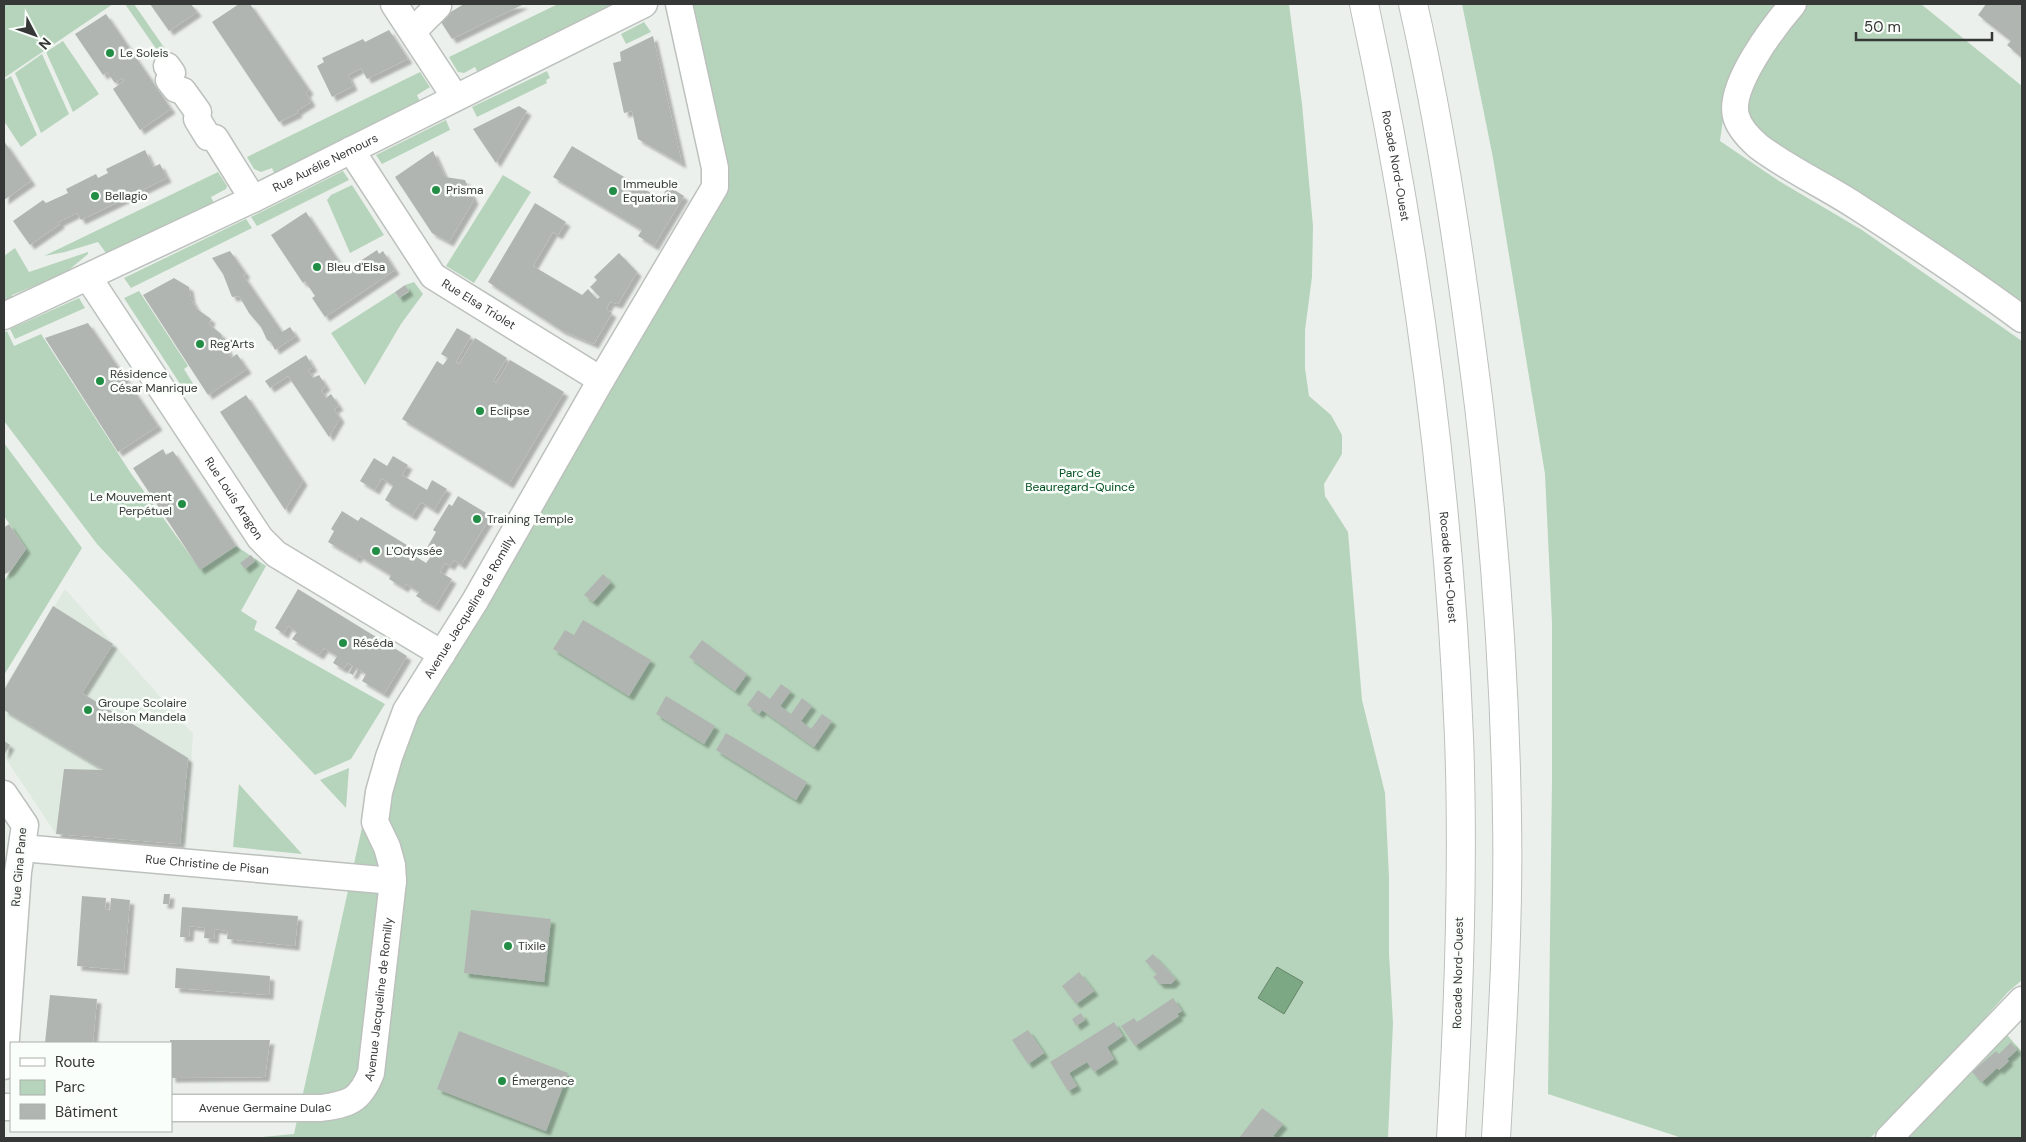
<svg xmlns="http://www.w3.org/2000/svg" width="2026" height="1142" font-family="'DM Sans',sans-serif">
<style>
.built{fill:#dee9df}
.green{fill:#b6d4bb}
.water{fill:#7ca883;stroke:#67866c}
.building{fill:#b1b5b2;filter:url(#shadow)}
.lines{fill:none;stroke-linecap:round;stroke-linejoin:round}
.minor-casing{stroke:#bcc1bd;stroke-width:29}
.highway-casing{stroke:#bcc1bd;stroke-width:30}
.minor{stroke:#fff;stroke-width:26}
.highway{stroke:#fff;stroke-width:28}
.poi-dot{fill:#228d44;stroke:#f9fefa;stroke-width:2}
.labels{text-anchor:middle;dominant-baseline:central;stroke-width:5;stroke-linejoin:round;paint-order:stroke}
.poi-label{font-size:12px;fill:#363837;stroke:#f9fefa;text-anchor:start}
.street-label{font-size:12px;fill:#363837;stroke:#f9fefa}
.park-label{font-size:12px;fill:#004d1e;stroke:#f9fefa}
</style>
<defs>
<filter id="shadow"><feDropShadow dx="4.5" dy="4.5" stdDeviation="1" flood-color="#0004"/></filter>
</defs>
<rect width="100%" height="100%" fill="#ecf0ec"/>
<path class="built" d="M65,589L193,734L186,844L56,834L4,756V687Z"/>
<g class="green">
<path d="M4,4H113L4,78Z"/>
<path d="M125,4H134L172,59L166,63Z"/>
<path d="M558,4H627L479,76L475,67L464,73L458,72L449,57Z"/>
<path d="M679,4H1289L1302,104L1313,226L1312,277L1305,330V368L1309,396L1331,415L1342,435V454L1324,484L1325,496L1348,532L1362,700L1385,793L1389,877V953L1393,1023L1388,1138H250L294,1134L367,805L712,192Z"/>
<path d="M1462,4H1783L1727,90L1720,141L1779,181L1862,230L2022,341V980L2008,992L1917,1094L1870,1138H1682L1548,1094L1552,779V623L1545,474L1493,158Z"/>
<path d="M1801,4H1921L2022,86V303L1865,196L1767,139L1755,129L1747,112V94Z"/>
<path d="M644,22L651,32L626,44L621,34Z"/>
<path d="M63,41L99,94L73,112L46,52Z"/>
<path d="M42,54L69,114L41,133L15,73Z"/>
<path d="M547,71L550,78L546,80L547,83L477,117L472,107Z"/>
<path d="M420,72L430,87L417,95L422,106L276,177L272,168L261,172L254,169L247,157Z"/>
<path d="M11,76L37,135L21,147L4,121V80Z"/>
<path d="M446,120L450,130L382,164L376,155Z"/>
<path d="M343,171L349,180L257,226L251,217Z"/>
<path d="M218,172L227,186L226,189L211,197L214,203L106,253L98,242L65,252L44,256Z"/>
<path d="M503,175L531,192L474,283L446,266Z"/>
<path d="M352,185L384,235L350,253L327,200L331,195Z"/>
<path d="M246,219L252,228L131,288L124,278Z"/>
<path d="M15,248L29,272L88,252V254L64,274L12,295L13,299L4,304V256Z"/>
<path d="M414,282L423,294L401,324L365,385L331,333L395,292L399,298L409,292L405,285Z"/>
<path d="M139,291L188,366L184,369L195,387L186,393L124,298Z"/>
<path d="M79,298L85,308L15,339L10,329Z"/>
<path d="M7,331L14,346L41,334L130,472L200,569L236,546L266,566L241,611L257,621L254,630L385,704L351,759L315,775L97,544L4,421V333Z"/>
<path d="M4,443L82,548L4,675V581L26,549L4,516Z"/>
<path d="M349,768L346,808L320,780Z"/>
<path d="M239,784L302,854L233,847Z"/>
<path d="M2002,1029L2022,1052V1138H1898Z"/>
</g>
<path class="water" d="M1277,967L1303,982L1284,1014L1258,998Z"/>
<g class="building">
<path d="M150,4H191L197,12L169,31Z"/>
<path d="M239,4H250L309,90L306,93L311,102L297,111L298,113L279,122L212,22Z"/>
<path d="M464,4H524L452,39L439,19Z"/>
<path d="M1986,4H2022V58L2007,45L2011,41L1978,15Z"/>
<path d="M106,14L171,109L140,130L113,89L124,81L122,78L115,83L107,72L103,75L75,34Z"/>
<path d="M389,30L408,59L367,79L361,68L348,75L353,86L332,97L317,66L324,62L322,58L363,39L365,42Z"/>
<path d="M653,36L679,150L682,164L638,139L632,111L624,113L613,63L621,61L620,52Z"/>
<path d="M519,106L527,111L496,163L473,129Z"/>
<path d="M4,141L31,181L4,200Z"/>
<path d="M572,146L661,199L668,186L684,196L654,246L638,236L642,230L553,177Z"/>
<path d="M145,150L153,167L160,164L167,178L81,220L77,213L59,222L60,224L30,245L13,221L43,200L46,203L68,193L66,189L96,174L98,178L108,173L106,169Z"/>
<path d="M433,151L445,177L465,180L474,200L449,242L432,233L395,177Z"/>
<path d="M535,203L566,222L558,235L553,232L533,266L582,295L588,289L597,299L600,297L590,287L597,280L594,277L619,253L637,272L618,304L610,302L606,309L612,313L594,344L561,330L488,282Z"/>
<path d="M306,212L345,271L377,250L379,254L383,251L395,270L325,317L312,298L315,296L305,281L303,283L271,235Z"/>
<path d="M230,251L246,274L243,275L282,332L290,327L296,336L275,350L271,342L267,340L261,327L249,313L239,296L232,297L223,274L212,258Z"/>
<path d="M174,278L189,287L191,299L197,309L211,319L209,324L221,334L231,358L237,354L247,369L208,395L143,295Z"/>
<path d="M405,285L409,291L399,298L395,292Z"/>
<path d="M88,323L158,426L118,452L45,338Z"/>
<path d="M457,328L471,336L456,362L459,364L475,338L507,358L493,381L496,383L510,360L564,392L509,484L402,419L437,361L443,365L448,358L441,354Z"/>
<path d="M306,355L313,367L308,370L313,378L319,375L326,386L321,390L326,398L331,394L339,406L334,409L340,418L329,437L288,376L270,388L265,381Z"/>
<path d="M246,395L303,481L285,510L220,412Z"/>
<path d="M163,449L166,455L173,451L236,546L200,570L133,468Z"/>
<path d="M393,456L408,465L402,475L427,490L432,480L447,489L434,510L421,502L412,516L385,500L393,486L382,478L375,490L360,481L374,458L387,466Z"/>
<path d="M458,496L491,516L461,565L454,560L450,566L445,563L440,572L452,579L435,607L416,596L419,592L406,584L404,588L389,579L391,575L358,555L357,559L328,542L334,531L331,529L342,511L358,521L361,517L410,547L407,551L426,563L432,555L425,551L436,532L433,530L449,504L452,506Z"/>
<path d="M9,524L26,549L11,570L4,575V525L5,527Z"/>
<path d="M251,555L255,561L245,569L240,563Z"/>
<path d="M603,574L611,582L593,602L584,595Z"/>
<path d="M298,589L407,656L384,694L362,681L366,674L357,668L353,675L349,673L353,666L348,663L343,669L333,663L337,656L324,648L319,655L292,639L297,632L288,626L284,634L275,628Z"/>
<path d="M53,606L113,644L82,693L188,758L180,844L56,834L64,769L104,770L4,710V690Z"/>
<path d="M583,620L651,660L629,696L553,649L565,630L574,635Z"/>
<path d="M702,640L747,674L735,691L689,657Z"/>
<path d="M781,684L791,691L780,706L791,714L802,698L812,706L801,721L811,729L822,714L832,721L814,747L762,710L759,714L747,705L758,690L770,699Z"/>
<path d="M666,696L715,726L704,744L656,714Z"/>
<path d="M726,733L807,782L796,800L716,750Z"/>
<path d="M4,741L10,745L4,755Z"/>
<path d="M164,894H170L169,904H163Z"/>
<path d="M82,896L106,898L105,909L110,910L111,898L130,900L124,970L77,966Z"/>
<path d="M182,907L298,916L295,946L227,939L228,931L215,929L214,939L204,938L205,928L190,926L189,937H180Z"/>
<path d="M471,910L551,919L544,982L464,973Z"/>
<path d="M1153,954L1176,979L1171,984H1160L1153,977L1157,974L1145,961Z"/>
<path d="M176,968L270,976L269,995L175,988Z"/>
<path d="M1079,972L1094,991L1076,1004L1062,986Z"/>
<path d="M50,995L97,999L93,1043H45Z"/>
<path d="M1173,998L1182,1011L1177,1014L1179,1016L1135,1046L1121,1026L1134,1018L1137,1022Z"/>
<path d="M1081,1013L1085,1020L1076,1026L1072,1019Z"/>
<path d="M1114,1022L1123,1036L1107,1047L1114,1059L1094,1072L1087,1062L1069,1073L1077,1086L1068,1091L1050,1062Z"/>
<path d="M1028,1030L1044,1053L1028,1064L1012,1040Z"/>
<path d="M459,1031L568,1073L546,1131L437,1089Z"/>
<path d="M170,1040H270L265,1077L171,1078Z"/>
<path d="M2011,1042L2017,1050L2007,1059L2009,1061L1999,1070L1997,1068L1982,1082L1972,1072L1996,1051L1999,1054Z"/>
<path d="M1262,1108L1283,1124L1273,1136L1277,1138H1239Z"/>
</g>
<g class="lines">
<defs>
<g id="minor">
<path d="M394,4L455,97"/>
<path d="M1793,4C1774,26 1728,86 1736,116C1739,128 1749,138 1758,146C1788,169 1824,185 1856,206C1912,242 1968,279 2022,319"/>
<path d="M413,31L438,6L437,4"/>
<path d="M167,66L172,73L169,80L176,89L183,91L198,112L197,119L208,137L215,138L253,199"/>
<path id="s1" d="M351,150L433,276L601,380"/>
<path id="s2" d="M88,277L260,538L276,554L442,654"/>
<path id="s3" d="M4,316L253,199L644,4"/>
<path d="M4,794L25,825L18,872L4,1066"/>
<path id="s4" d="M22,848L393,881"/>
<path d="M4,1107H11"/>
<path id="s5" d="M171,1108H321C349,1104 360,1101 371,1073L393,881L392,865L387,847L375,822L379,792L389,757L406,711L475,601L601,380L715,187V168L679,4"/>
<path d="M1889,1138L2022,1000"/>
</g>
<g id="highway">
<path id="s6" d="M1364,4C1416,245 1449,491 1459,737C1464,871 1459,1005 1451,1138"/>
<path d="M1413,4C1443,136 1462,271 1479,406C1495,542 1505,680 1507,817C1509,924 1502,1031 1496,1138"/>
</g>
</defs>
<use href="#minor" class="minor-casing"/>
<use href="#highway" class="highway-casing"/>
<use href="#minor" class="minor"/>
<use href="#highway" class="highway"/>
</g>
<g class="poi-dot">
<circle cx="110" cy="53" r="5"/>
<circle cx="436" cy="190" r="5"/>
<circle cx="613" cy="191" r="5"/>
<circle cx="95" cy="196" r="5"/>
<circle cx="317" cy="267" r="5"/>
<circle cx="200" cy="344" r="5"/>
<circle cx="100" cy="381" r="5"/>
<circle cx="480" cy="411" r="5"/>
<circle cx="182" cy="504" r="5"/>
<circle cx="477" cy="519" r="5"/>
<circle cx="376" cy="551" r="5"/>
<circle cx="343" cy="643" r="5"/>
<circle cx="88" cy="710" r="5"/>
<circle cx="508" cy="946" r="5"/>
<circle cx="502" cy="1081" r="5"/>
</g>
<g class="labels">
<g class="poi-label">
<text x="120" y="53">Le Soleis</text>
<text x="623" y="184">Immeuble<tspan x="623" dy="14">Equatoria</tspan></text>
<text x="446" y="190">Prisma</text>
<text x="105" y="196">Bellagio</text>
<text x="327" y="267">Bleu d'Elsa</text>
<text x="210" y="344">Reg'Arts</text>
<text x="110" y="374">Résidence<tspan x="110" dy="14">César Manrique</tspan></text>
<text x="490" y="411">Eclipse</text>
<text x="172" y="497" text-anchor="end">Le Mouvement<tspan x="172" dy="14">Perpétuel</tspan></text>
<text x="487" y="519">Training Temple</text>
<text x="386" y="551">L'Odyssée</text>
<text x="353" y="643">Réséda</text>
<text x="98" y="703">Groupe Scolaire<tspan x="98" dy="14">Nelson Mandela</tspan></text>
<text x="518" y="946">Tixile</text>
<text x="512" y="1081">Émergence</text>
</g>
<g class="street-label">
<text stroke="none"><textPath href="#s3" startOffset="356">Rue Aurélie Nemours</textPath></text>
<text stroke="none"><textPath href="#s6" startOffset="165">Rocade Nord-Ouest</textPath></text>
<text stroke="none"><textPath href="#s1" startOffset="204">Rue Elsa Triolet</textPath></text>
<text stroke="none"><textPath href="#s2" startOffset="265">Rue Louis Aragon</textPath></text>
<text stroke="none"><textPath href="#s6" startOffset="570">Rocade Nord-Ouest</textPath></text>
<text stroke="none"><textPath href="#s5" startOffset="709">Avenue Jacqueline de Romilly</textPath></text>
<text stroke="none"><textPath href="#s4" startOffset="186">Rue Christine de Pisan</textPath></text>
<text transform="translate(19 867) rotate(-85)">Rue Gina Pane</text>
<text transform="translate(1458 973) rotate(-89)">Rocade Nord-Ouest</text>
<text stroke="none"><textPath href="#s5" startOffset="290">Avenue Jacqueline de Romilly</textPath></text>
<text stroke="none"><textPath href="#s5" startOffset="94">Avenue Germaine Dulac</textPath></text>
</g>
<g class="park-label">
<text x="1080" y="473">Parc de<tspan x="1080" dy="14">Beauregard-Quincé</tspan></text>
</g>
</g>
<rect width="2026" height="1142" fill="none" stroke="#363837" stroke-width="10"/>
<rect x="10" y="1042" width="162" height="90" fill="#f9fefa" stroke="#abafac"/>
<rect x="20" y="1058" width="25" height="8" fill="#ffffff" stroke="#abafac"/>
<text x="55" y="1067" font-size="15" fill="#363837">Route</text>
<rect x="20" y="1080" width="25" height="15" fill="#b6d4bb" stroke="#abafac"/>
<text x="55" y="1092" font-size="15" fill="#363837">Parc</text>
<rect x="20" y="1104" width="25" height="15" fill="#b1b5b2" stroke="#abafac"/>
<text x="55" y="1117" font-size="15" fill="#363837">Bâtiment</text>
<g transform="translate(35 35) rotate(131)" stroke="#f9fefa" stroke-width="4" paint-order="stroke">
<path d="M0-4L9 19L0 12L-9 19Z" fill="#363837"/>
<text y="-8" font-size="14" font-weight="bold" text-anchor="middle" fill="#363837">N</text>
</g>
<path d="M1856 32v8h136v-8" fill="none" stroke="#363837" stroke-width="2.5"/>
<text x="1864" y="32" font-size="15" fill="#363837" stroke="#f9fefa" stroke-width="4" paint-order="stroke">50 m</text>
</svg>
